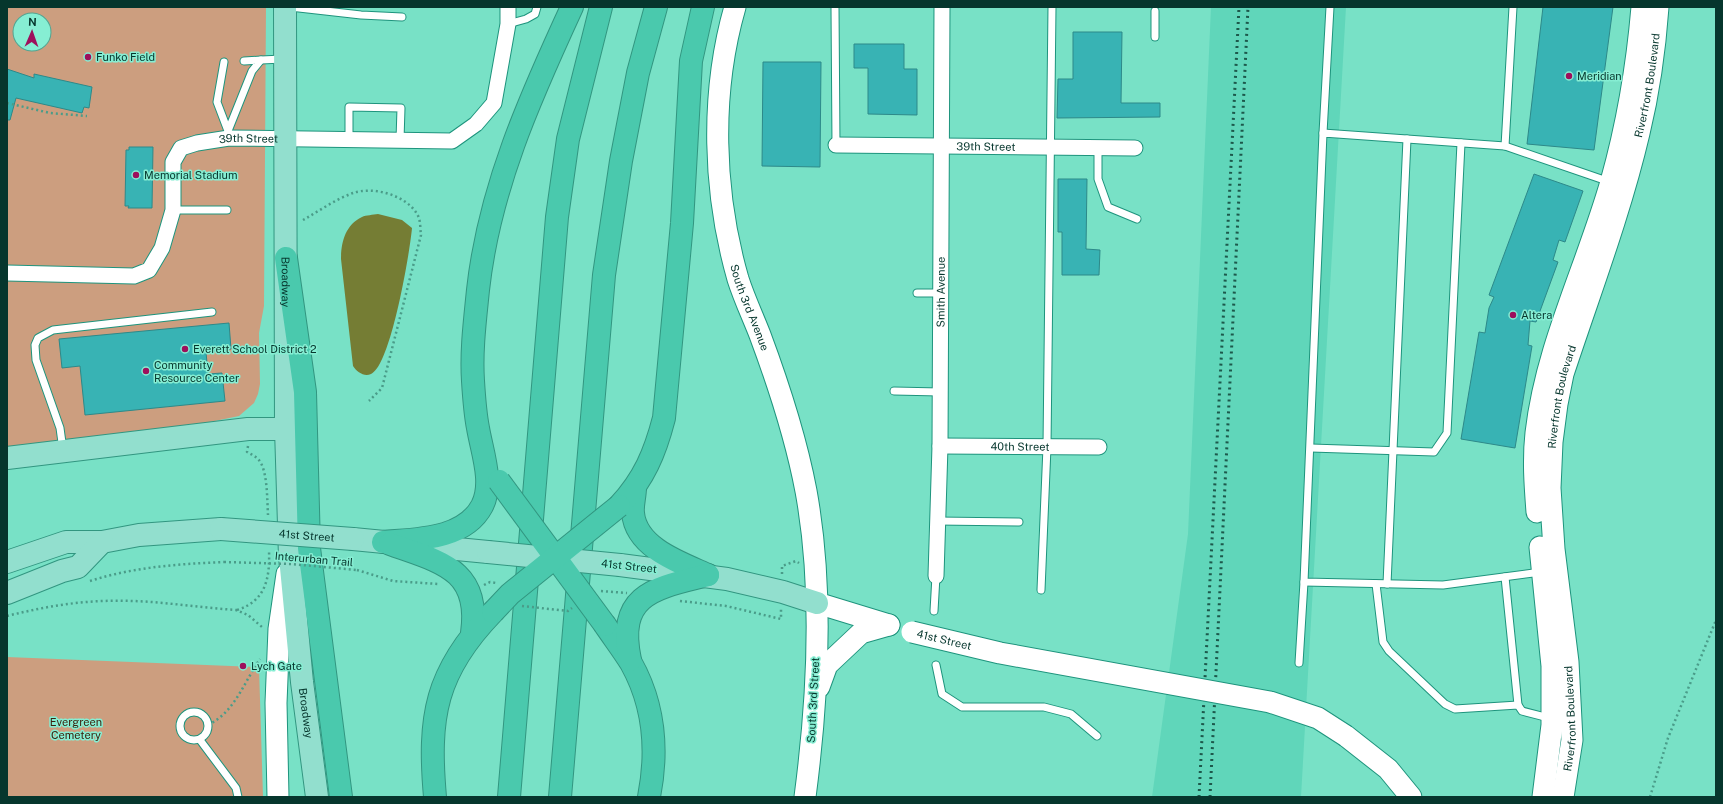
<svg xmlns="http://www.w3.org/2000/svg" width="1723" height="804" font-family="'Public Sans',sans-serif">
<style>
.built{fill:#60d6ba}
.green{fill:#cc9e7f;fill-rule:evenodd}
.water{fill:#757d34}
.building{fill:#38b3b4;stroke:#2d8989}
.lines{fill:none;stroke-linecap:round;stroke-linejoin:round}
.lane-casing{stroke:#1e947d;stroke-width:9}
.street-casing{stroke:#1e947d;stroke-width:17}
.secondary-casing{stroke:#1e947d;stroke-width:23}
.primary-casing{stroke:#329680;stroke-width:24}
.highway-casing{stroke:#329680;stroke-width:24}
.path{stroke:#4a9c89;stroke-width:2.5;stroke-dasharray:2 3;stroke-linecap:butt}
.lane{stroke:#fff;stroke-width:7}
.street{stroke:#fff;stroke-width:15}
.secondary{stroke:#fff;stroke-width:21}
.primary{stroke:#92dfce;stroke-width:22}
.highway{stroke:#4ac9ad;stroke-width:22}
.rail{stroke:#1d584b;stroke-width:3;stroke-dasharray:2 4;stroke-linecap:butt}
.secondary-bridge-casing{stroke:#1e947d;stroke-width:23;stroke-linecap:butt}
.primary-bridge-casing{stroke:#329680;stroke-width:24;stroke-linecap:butt}
.highway-bridge-casing{stroke:#329680;stroke-width:24;stroke-linecap:butt}
.path-bridge{stroke:#4a9c89;stroke-width:2.5;stroke-dasharray:2 3;stroke-linecap:butt}
.secondary-bridge{stroke:#fff;stroke-width:21}
.primary-bridge{stroke:#92dfce;stroke-width:22}
.highway-bridge{stroke:#4ac9ad;stroke-width:22}
.poi-dot{fill:#9d0f5c;stroke:#86eed3;stroke-width:1.5}
.labels{text-anchor:middle;dominant-baseline:central;stroke-width:3;stroke-linejoin:round;paint-order:stroke}
.poi-label{font-size:11px;fill:#06362d;stroke:#86eed3;text-anchor:start}
.street-label{font-size:11px;fill:#06362d;stroke:#86eed3}
.park-label{font-size:11px;fill:#3d220f;stroke:#86eed3}
</style>
<rect width="100%" height="100%" fill="#78e1c6"/>
<path class="built" d="M1211,7H1346L1301,797H1152L1188,534Z"/>
<g class="green">
<path d="M7,7H266L264,306L259,333L260,384L258,394L254,403L239,416L200,424L7,449ZM20,20H44V44H20Z"/>
<path d="M7,657L259,667L263,797H7Z"/>
</g>
<path class="water" d="M378,214L402,220L412,228C410,251 391,366 371,374C364,377 357,372 353,366L341,259C341,243 345,225 362,217C366,215 373,215 378,214Z"/>
<g class="building">
<path d="M1543,7H1613L1594,150L1527,144Z"/>
<path d="M1073,32H1122L1121,103H1160V117L1057,118L1058,79H1073Z"/>
<path d="M854,44H904V69H917V115L868,114V68H854Z"/>
<path d="M763,62H821L820,167L762,166Z"/>
<path d="M7,69L34,78V74L92,87L89,108L84,107L82,113L16,98L10,120H7Z"/>
<path d="M129,147H153L152,208H128L129,206H125L126,150H129Z"/>
<path d="M1534,174L1583,191L1565,242L1559,240L1553,260L1558,262L1536,322L1530,321L1528,345L1532,346L1515,448L1461,439L1479,332L1485,333L1489,308L1494,297L1489,295Z"/>
<path d="M1058,179H1087L1086,249L1100,250L1099,275H1062V232H1058Z"/>
<path d="M229,323L231,349L206,352L208,374L222,373L225,401L85,415L80,366L62,368L59,339Z"/>
</g>
<g class="lines">
<defs>
<g id="lane">
<path d="M290,7L361,15L402,17"/>
<path d="M835,7L836,145"/>
<path d="M1155,11V37"/>
<path d="M508,24L526,19L535,14L537,7"/>
<path d="M261,60L283,59"/>
<path d="M224,62L217,102L228,131L252,71L261,60L244,61"/>
<path d="M1323,133L1330,7"/>
<path d="M349,139V107L401,108L400,140"/>
<path d="M1505,146L1513,7"/>
<path d="M1098,148V179L1108,207L1137,219"/>
<path d="M173,210H227"/>
<path d="M917,293H941"/>
<path d="M894,391L940,392"/>
<path d="M1311,448L1434,452L1447,433L1461,143"/>
<path d="M63,450L60,428L36,360L35,345L38,338L53,330L212,312"/>
<path d="M937,521L1019,522"/>
<path d="M1541,572L1443,585L1304,582L1323,133L1505,146L1610,182"/>
<path d="M1505,577L1518,705"/>
<path d="M1376,584L1383,642L1389,651L1445,704L1455,709L1518,705L1522,711L1549,718"/>
<path d="M1387,584L1407,139"/>
<path d="M1041,590L1047,447L1052,7"/>
<path d="M934,611L936,576"/>
<path d="M1299,663L1304,582"/>
<path d="M936,665L942,694L962,707H1044L1071,714L1097,736"/>
<circle cx="194" cy="726" r="14"/>
<path d="M200,740L236,788L238,797"/>
</g>
<g id="street">
<path id="s1" d="M836,145L1135,148"/>
<path id="s2" d="M7,273L134,276L149,270L162,248L173,210V162L181,148L197,143L229,138L452,141L476,124L494,103L508,24V7"/>
<path id="s3" d="M940,446L1099,447"/>
<path id="s4" d="M936,576L940,446L942,7"/>
</g>
<g id="secondary">
<path id="s5" d="M735,7C710,94 713,192 738,279C744,298 753,317 760,335C779,386 796,438 806,491C824,589 818,698 805,797"/>
<path d="M1537,512C1535,486 1533,460 1536,433C1546,346 1587,266 1611,182C1627,125 1637,66 1642,7"/>
<path d="M1540,547L1552,666V725L1543,797"/>
<path d="M817,603L889,625"/>
<path d="M819,687L827,665L861,633L889,625"/>
<path d="M1346,736L1388,769L1411,797"/>
<path d="M278,797L276,703L279,629L287,574"/>
<path id="s6" d="M1563,797L1572,740L1568,662L1554,549L1550,488L1552,442L1557,404L1563,374C1589,295 1620,214 1639,133C1649,92 1655,49 1658,7"/>
</g>
<g id="primary">
<path id="s7" d="M285,7L286,429L290,557L302,682L317,797"/>
<path d="M7,458L248,429H286"/>
<path d="M353,539L488,552"/>
<path d="M7,562L66,542H102L139,535L221,529"/>
<path d="M620,565L727,579L783,592L817,603"/>
<path d="M7,593L62,571L78,567L102,542"/>
</g>
<g id="highway">
<path d="M286,258L305,392L309,548L341,797"/>
<path d="M635,488C635,496 632,505 633,513C636,548 681,563 708,575"/>
<path d="M619,506C644,479 655,453 664,418L682,223L691,61L703,7"/>
<path d="M383,542C416,539 464,540 482,506C494,483 482,452 478,428C475,413 474,397 473,381C471,351 475,320 478,290C489,189 530,98 572,7"/>
<path d="M390,544C440,562 481,569 472,633"/>
<path d="M605,625C613,637 623,650 631,663C654,704 658,751 649,797"/>
<path d="M630,660C616,593 656,588 708,575"/>
<path d="M435,797C428,717 435,672 493,612"/>
<path d="M509,797L557,217L568,139L601,7"/>
<path d="M560,797L604,275L621,161L638,73L656,7"/>
</g>
</defs>
<use href="#lane" class="lane-casing"/>
<use href="#street" class="street-casing"/>
<use href="#secondary" class="secondary-casing"/>
<use href="#primary" class="primary-casing"/>
<use href="#highway" class="highway-casing"/>
<g class="path">
<path d="M7,103L50,113L87,116"/>
<path d="M303,220C319,211 336,199 353,193C373,186 406,195 417,214C421,220 420,229 421,235L382,388L369,401"/>
<path d="M248,446L247,452C251,454 255,456 258,459C268,469 267,501 268,515"/>
<path d="M357,570L393,581L438,584"/>
<path d="M782,574V566L796,561L799,563"/>
<path d="M90,581C134,567 178,564 224,562"/>
<path d="M484,585L490,582L496,583"/>
<path d="M680,601L726,606L781,619V609"/>
<path d="M237,610C266,601 270,578 269,550"/>
<path d="M7,616C39,608 71,602 104,601C148,599 192,607 236,610L248,615L262,627"/>
<path d="M208,725C235,712 244,682 260,659"/>
<path d="M1650,797L1668,738L1716,620"/>
</g>
<use href="#lane" class="lane"/>
<use href="#street" class="street"/>
<use href="#secondary" class="secondary"/>
<use href="#primary" class="primary"/>
<use href="#highway" class="highway"/>
<g class="rail">
<path d="M1199,797L1239,7"/>
<path d="M1210,797L1248,7"/>
</g>
<defs>
<g id="secondary-bridge">
<path id="s8" d="M912,632L1000,653L1270,702L1318,718L1346,736"/>
</g>
<g id="primary-bridge">
<path id="s9" d="M221,529L353,539"/>
<path d="M488,552L620,565"/>
</g>
<g id="highway-bridge">
<path d="M499,481L605,625"/>
<path d="M493,612L510,594L619,506"/>
</g>
</defs>
<use href="#secondary-bridge" class="secondary-bridge-casing"/>
<use href="#primary-bridge" class="primary-bridge-casing"/>
<use href="#highway-bridge" class="highway-bridge-casing"/>
<g class="path-bridge">
<path d="M224,562L291,564L357,570"/>
<path d="M601,591L627,593"/>
<path d="M522,606L568,611L572,608"/>
</g>
<use href="#secondary-bridge" class="secondary-bridge"/>
<use href="#primary-bridge" class="primary-bridge"/>
<use href="#highway-bridge" class="highway-bridge"/>
</g>
<g class="poi-dot">
<circle cx="88" cy="57" r="4"/>
<circle cx="1569" cy="76" r="4"/>
<circle cx="136" cy="175" r="4"/>
<circle cx="1513" cy="315" r="4"/>
<circle cx="185" cy="349" r="4"/>
<circle cx="146" cy="371" r="4"/>
<circle cx="243" cy="666" r="4"/>
</g>
<g class="labels">
<g class="poi-label">
<text x="96" y="57">Funko Field</text>
<text x="1577" y="76">Meridian</text>
<text x="144" y="175">Memorial Stadium</text>
<text x="1521" y="315">Altera</text>
<text x="193" y="349">Everett School District 2</text>
<text x="154" y="365">Community<tspan x="154" dy="13">Resource Center</tspan></text>
<text x="251" y="666">Lych Gate</text>
</g>
<g class="street-label">
<text stroke="none"><textPath href="#s6" startOffset="727">Riverfront Boulevard</textPath></text>
<text stroke="none"><textPath href="#s2" startOffset="341">39th Street</textPath></text>
<text stroke="none"><textPath href="#s1" startOffset="150">39th Street</textPath></text>
<text stroke="none"><textPath href="#s7" startOffset="275">Broadway</textPath></text>
<text stroke="none"><textPath href="#s4" startOffset="284">Smith Avenue</textPath></text>
<text stroke="none"><textPath href="#s5" startOffset="306">South 3rd Avenue</textPath></text>
<text stroke="none"><textPath href="#s6" startOffset="403">Riverfront Boulevard</textPath></text>
<text stroke="none"><textPath href="#s3" startOffset="80">40th Street</textPath></text>
<text stroke="none"><textPath href="#s9" startOffset="86">41st Street</textPath></text>
<text transform="translate(314 559) rotate(5)">Interurban Trail</text>
<text transform="translate(629 566) rotate(6)">41st Street</text>
<text stroke="none"><textPath href="#s8" startOffset="33">41st Street</textPath></text>
<text transform="translate(813 700) rotate(-87)">South 3rd Street</text>
<text stroke="none"><textPath href="#s7" startOffset="707">Broadway</textPath></text>
<text stroke="none"><textPath href="#s6" startOffset="79">Riverfront Boulevard</textPath></text>
</g>
<g class="park-label">
<text x="76" y="722">Evergreen<tspan x="76" dy="13">Cemetery</tspan></text>
</g>
</g>
<rect width="1723" height="804" fill="none" stroke="#06362d" stroke-width="16"/>
<g transform="translate(32 32) rotate(2)"><circle r="19" fill="#86eed3" stroke="#53a491"/>
<path d="M0-3L7 15L0 10L-7 15Z" fill="#9d0f5c"/>
<text y="-6" font-size="11" font-weight="bold" text-anchor="middle" fill="#06362d">N</text>
</g>
</svg>
